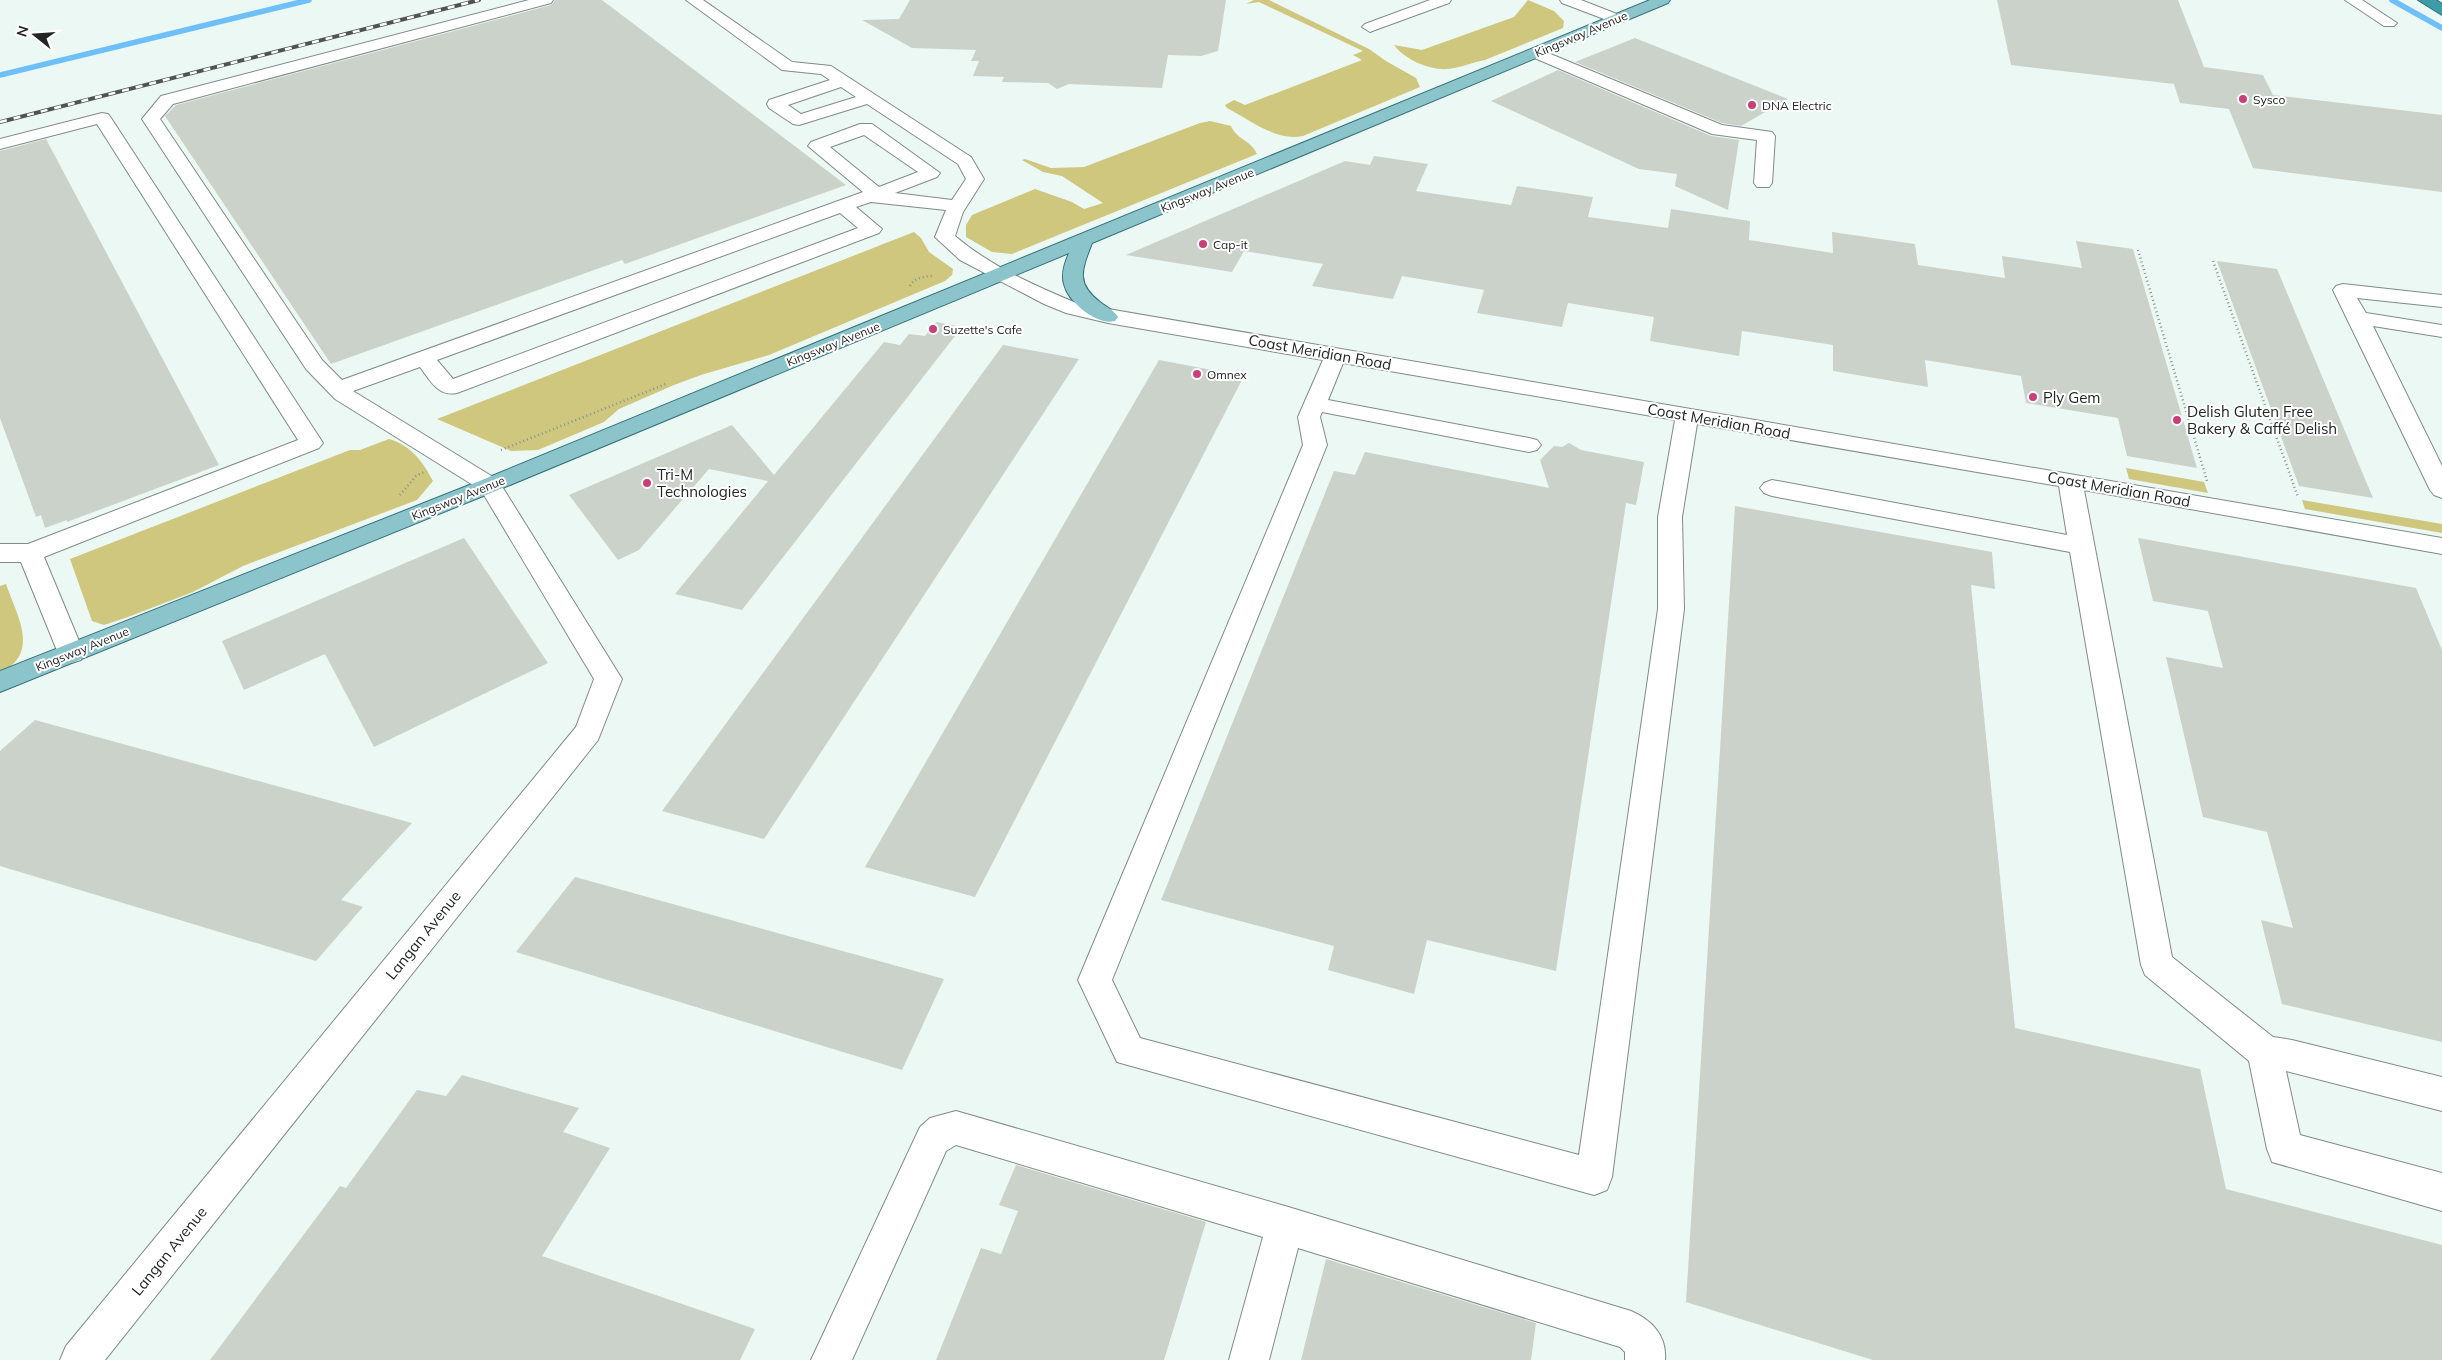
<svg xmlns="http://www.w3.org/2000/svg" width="2442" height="1360" font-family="Mulish,sans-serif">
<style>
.green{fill:#cfc77d}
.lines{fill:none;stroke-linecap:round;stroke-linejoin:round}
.stream{stroke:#6fc0fa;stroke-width:5.5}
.building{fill:#cbd2c9}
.minor-casing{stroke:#808b87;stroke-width:2}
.major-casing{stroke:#337279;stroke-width:2}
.highway-casing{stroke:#337279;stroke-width:2}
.path{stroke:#8b9490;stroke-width:2.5;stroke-dasharray:1 3;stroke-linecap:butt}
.minor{fill:#fff;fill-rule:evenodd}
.major{fill:#8bc4cb;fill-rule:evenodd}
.highway{fill:#3d9ca8;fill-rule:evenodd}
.rail-casing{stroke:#4f5452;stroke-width:4}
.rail{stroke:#fff;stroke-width:2.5;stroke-dasharray:7;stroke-linecap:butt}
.poi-dot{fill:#c94079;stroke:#fff;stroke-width:2}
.labels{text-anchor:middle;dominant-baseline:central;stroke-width:4;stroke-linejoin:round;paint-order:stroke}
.far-street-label{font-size:12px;fill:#212523;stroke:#fff}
.far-poi-label{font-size:12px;fill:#212523;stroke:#fff;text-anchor:start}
.street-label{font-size:15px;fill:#212523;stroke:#fff}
.poi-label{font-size:15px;fill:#212523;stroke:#fff;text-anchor:start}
</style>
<rect width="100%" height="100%" fill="#ecf8f3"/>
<g class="green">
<path d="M1254,0H1269L1369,49L1386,61L1416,78L1420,87L1303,136C1277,142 1250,120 1227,108L1225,105L1234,100L1245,105L1362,60L1353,55L1363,51L1259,2L1246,4Z"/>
<path d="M1528,0L1554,11L1564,21L1563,28L1485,60C1474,62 1465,66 1454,68C1435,73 1406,61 1394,45L1422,50L1514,17Z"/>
<path d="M1210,121L1231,126C1237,140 1251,140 1257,154L1012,254L992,252L966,237V225L972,215L1035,189L1072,202L1084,209L1103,203L1062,176L1043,172L1022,160L1025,159L1051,168L1084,167L1200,123Z"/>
<path d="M914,232L921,238L929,252L953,269L952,275L945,281L769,355L701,375L674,385L619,409L604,422L538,450L511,451L437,419Z"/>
<path d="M389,439C411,445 423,462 433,481L417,500L243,566L193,592L128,617L104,625L92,621L70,559L350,450H360Z"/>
<path d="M2126,468L2204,482L2208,493L2129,479Z"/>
<path d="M2302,500L2442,524V533L2305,509Z"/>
<path d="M6,584C17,616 41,653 0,673V586Z"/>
</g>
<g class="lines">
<g class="stream">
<path d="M2392,0L2442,28"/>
<path d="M0,75L309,0"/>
</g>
</g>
<g class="building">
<path d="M555,0H602L846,185L625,264L622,260L331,364L165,116L176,105L551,5Z"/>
<path d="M910,0H1226L1218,51L1201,56L1168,55L1162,88L1069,84L1057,89L1048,83L1002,82L1004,77L973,76L979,61H971L976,50L912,48L862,20L899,19Z"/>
<path d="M1997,0H2178L2204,67L2263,75L2273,95L2442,115V192L2253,168L2229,109L2180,103L2174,84L2011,65Z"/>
<path d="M1635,38L1788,99L1741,126L1722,123L1575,62Z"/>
<path d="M1558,70L1711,136L1739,140L1728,210L1675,186L1677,174L1639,169L1491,101Z"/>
<path d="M46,139L219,465L67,522V520L45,528L41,515L36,517L0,418V151Z"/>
<path d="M1374,156L1428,164L1416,191L1511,205L1517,186L1593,197L1588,217L1668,228L1671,209L1750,221L1749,240L1833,253L1832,232L1915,244L1918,265L2005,278L2002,256L2082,268L2076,241L2133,249L2197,468L2127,456L2118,418L2026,403L2021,376L1925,360L1928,387L1833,371V345L1742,331L1739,356L1650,341L1654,317L1568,303L1562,327L1477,313L1484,290L1402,276L1393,299L1312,286L1323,264L1244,251L1232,272L1126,255L1345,161L1370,165Z"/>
<path d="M2217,261L2277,269L2373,498L2299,486Z"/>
<path d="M936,322L962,327L742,610L675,594L768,481L709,469L639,550L618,560L569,495L732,425L774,475L884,342L900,345L909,334L925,336Z"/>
<path d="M1003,345L1079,359L764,839L662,811Z"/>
<path d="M1159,360L1244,376L975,897L865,867Z"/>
<path d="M1569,443L1581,450L1644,462L1636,505L1626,503L1556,971L1427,940L1414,994L1328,970L1334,946L1161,900L1334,471L1355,475L1365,452L1549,488L1540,460L1554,446L1562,447Z"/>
<path d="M1735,506L1992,552L1995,589L1971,585L2015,1028L2200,1069L2226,1189L2442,1245V1360H1873L1686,1302Z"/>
<path d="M464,538L548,663L374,747L325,654L244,690L222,641Z"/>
<path d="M2138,538L2416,588L2442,650V1042L2282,1004L2261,920L2293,928L2267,832L2203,817L2166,657L2223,668L2208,611L2153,601Z"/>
<path d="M35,720L412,823L341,900L363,907L316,961L0,866V751Z"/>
<path d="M575,877L944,979L902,1070L516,952Z"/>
<path d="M462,1075L579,1108L563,1132L610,1148L542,1256L755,1329L740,1360H210L340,1186L346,1188L417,1090L446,1096Z"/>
<path d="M1016,1165L1206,1222L1164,1360H936L981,1248L1001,1254L1018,1211L999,1205Z"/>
<path d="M1326,1259L1536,1323L1531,1360H1301Z"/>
</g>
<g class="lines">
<defs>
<g id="minor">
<path d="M529,0H553L551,3L173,104L160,119L322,360L342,380L863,192L808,146L811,142L860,124H872L940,173L937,177L895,193L952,200L966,179L958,164L867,104L799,125L793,124L769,108L767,104L769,100L830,80L821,74L782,70L686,0H703L792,62L831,66L971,157L984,179L963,212L955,236C990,266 1037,287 1079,304L2442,538V554L2084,490L2172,957L2273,1037L2292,1040L2442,1077V1111L2286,1071L2300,1135L2442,1173V1211L2272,1162L2267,1149L2249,1061L2145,975L2141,965L2070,552L1772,496L1764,493L1760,488L1764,483L1772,480L2067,535L2059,486L1697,424L1682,517L1684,609L1612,1177L1607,1190L1594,1195L1117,1062L1078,980L1303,445L1298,417L1323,360L1108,323L1066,313L1044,304L960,260L935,237L946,210L871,202L856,207L882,229L879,233L457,393C438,397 430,380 420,367L353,391L498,480L622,679L598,740L105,1360H60L66,1346L576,727L594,679L481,490L335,399L306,369L142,119L161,96ZM841,87L856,97L801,114L788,105ZM864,135L918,172L879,187L830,147ZM840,213L858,228L453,379L437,360ZM1343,363L1675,420L1658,517V609L1579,1155L1140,1038L1112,980L1327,445L1320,417L1322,412L1529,452L1537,450L1541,445L1537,440L1529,438L1328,400Z"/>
<path d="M1430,0H1451L1449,3L1375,30L1370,32L1362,27L1365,24Z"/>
<path d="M1560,0H1581L1622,16L1625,19L1617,24L1612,22L1562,3Z"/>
<path d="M2345,0H2362L2397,23L2394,26H2384Z"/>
<path d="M1536,48L1722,125L1772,132L1775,136L1772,183L1769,187H1757L1754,183L1757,140L1712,134L1530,56L1528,53Z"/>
<path d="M102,113L108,114L111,118L323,443L319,448L44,557L84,653L81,660L71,663L61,660L58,653L21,562H0V544H28L298,440L97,124L0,149V139Z"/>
<path d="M2343,284L2442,295V307L2357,298L2366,313L2442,325V337L2373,326L2442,466V498L2434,495L2430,490L2333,290L2336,286Z"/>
<path d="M956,1111L1285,1206L1631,1311C1652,1320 1667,1336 1665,1360H1625V1352L1620,1347L1298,1248L1269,1360H1229L1263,1237L956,1145L946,1151L852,1360H811L920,1127L930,1118Z"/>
</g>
<path id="major" d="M1650,0H1670L1668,3L1092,243C1082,269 1075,283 1100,302C1106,307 1114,310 1118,317L1115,321C1097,326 1068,302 1064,284C1061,274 1065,262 1069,253L498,490L0,692V671L482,480Z"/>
<path id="highway" d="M2418,0H2436L2442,4V15Z"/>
</defs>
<use href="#minor" class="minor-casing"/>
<use href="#major" class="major-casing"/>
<use href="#highway" class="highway-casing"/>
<g class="path">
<path d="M2138,250L2207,481"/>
<path d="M2213,261L2298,497"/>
<path d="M910,286C914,278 924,276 932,276"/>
<path d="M501,450L666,384"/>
<path d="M400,495L416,476L424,472"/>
</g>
<use href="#minor" class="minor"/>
<use href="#major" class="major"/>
<use href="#highway" class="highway"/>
<defs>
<path id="rail" d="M0,122L479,0"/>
</defs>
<use href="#rail" class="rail-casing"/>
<use href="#rail" class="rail"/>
</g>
<g class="poi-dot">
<circle cx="2243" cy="99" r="5"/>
<circle cx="1752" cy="105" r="5"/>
<circle cx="1203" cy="244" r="5"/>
<circle cx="933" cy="329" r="5"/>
<circle cx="1197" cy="374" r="5"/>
<circle cx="2033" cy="397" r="5"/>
<circle cx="2177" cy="420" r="5"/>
<circle cx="647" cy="483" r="5"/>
</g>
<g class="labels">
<g class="far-street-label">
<text transform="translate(1581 34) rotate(-23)">Kingsway Avenue</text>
<text transform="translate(1207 190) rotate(-22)">Kingsway Avenue</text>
<text transform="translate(833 344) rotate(-22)">Kingsway Avenue</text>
<text transform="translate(458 498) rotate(-22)">Kingsway Avenue</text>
<text transform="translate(82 649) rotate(-22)">Kingsway Avenue</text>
</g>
<g class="far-poi-label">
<text x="2253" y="99">Sysco</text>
<text x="1762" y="105">DNA Electric</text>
<text x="1213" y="244">Cap-it</text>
<text x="943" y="329">Suzette's Cafe</text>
<text x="1207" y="374">Omnex</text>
</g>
<g class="street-label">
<text transform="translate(1320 352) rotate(10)">Coast Meridian Road</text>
<text transform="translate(1719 421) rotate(10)">Coast Meridian Road</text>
<text transform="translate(2119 489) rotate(10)">Coast Meridian Road</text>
<text transform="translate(423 935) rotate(-51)">Langan Avenue</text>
<text transform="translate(169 1251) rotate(-51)">Langan Avenue</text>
</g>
<g class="poi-label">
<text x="2043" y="397">Ply Gem</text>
<text x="2187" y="411">Delish Gluten Free<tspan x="2187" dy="17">Bakery &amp; Caffé Delish</tspan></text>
<text x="657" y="474">Tri-M<tspan x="657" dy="17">Technologies</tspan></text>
</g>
</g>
<g transform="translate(35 35) rotate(287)" stroke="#ffffff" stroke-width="4" paint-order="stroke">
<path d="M0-4L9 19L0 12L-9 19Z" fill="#212523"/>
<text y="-8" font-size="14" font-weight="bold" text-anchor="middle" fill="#212523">N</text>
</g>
</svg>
